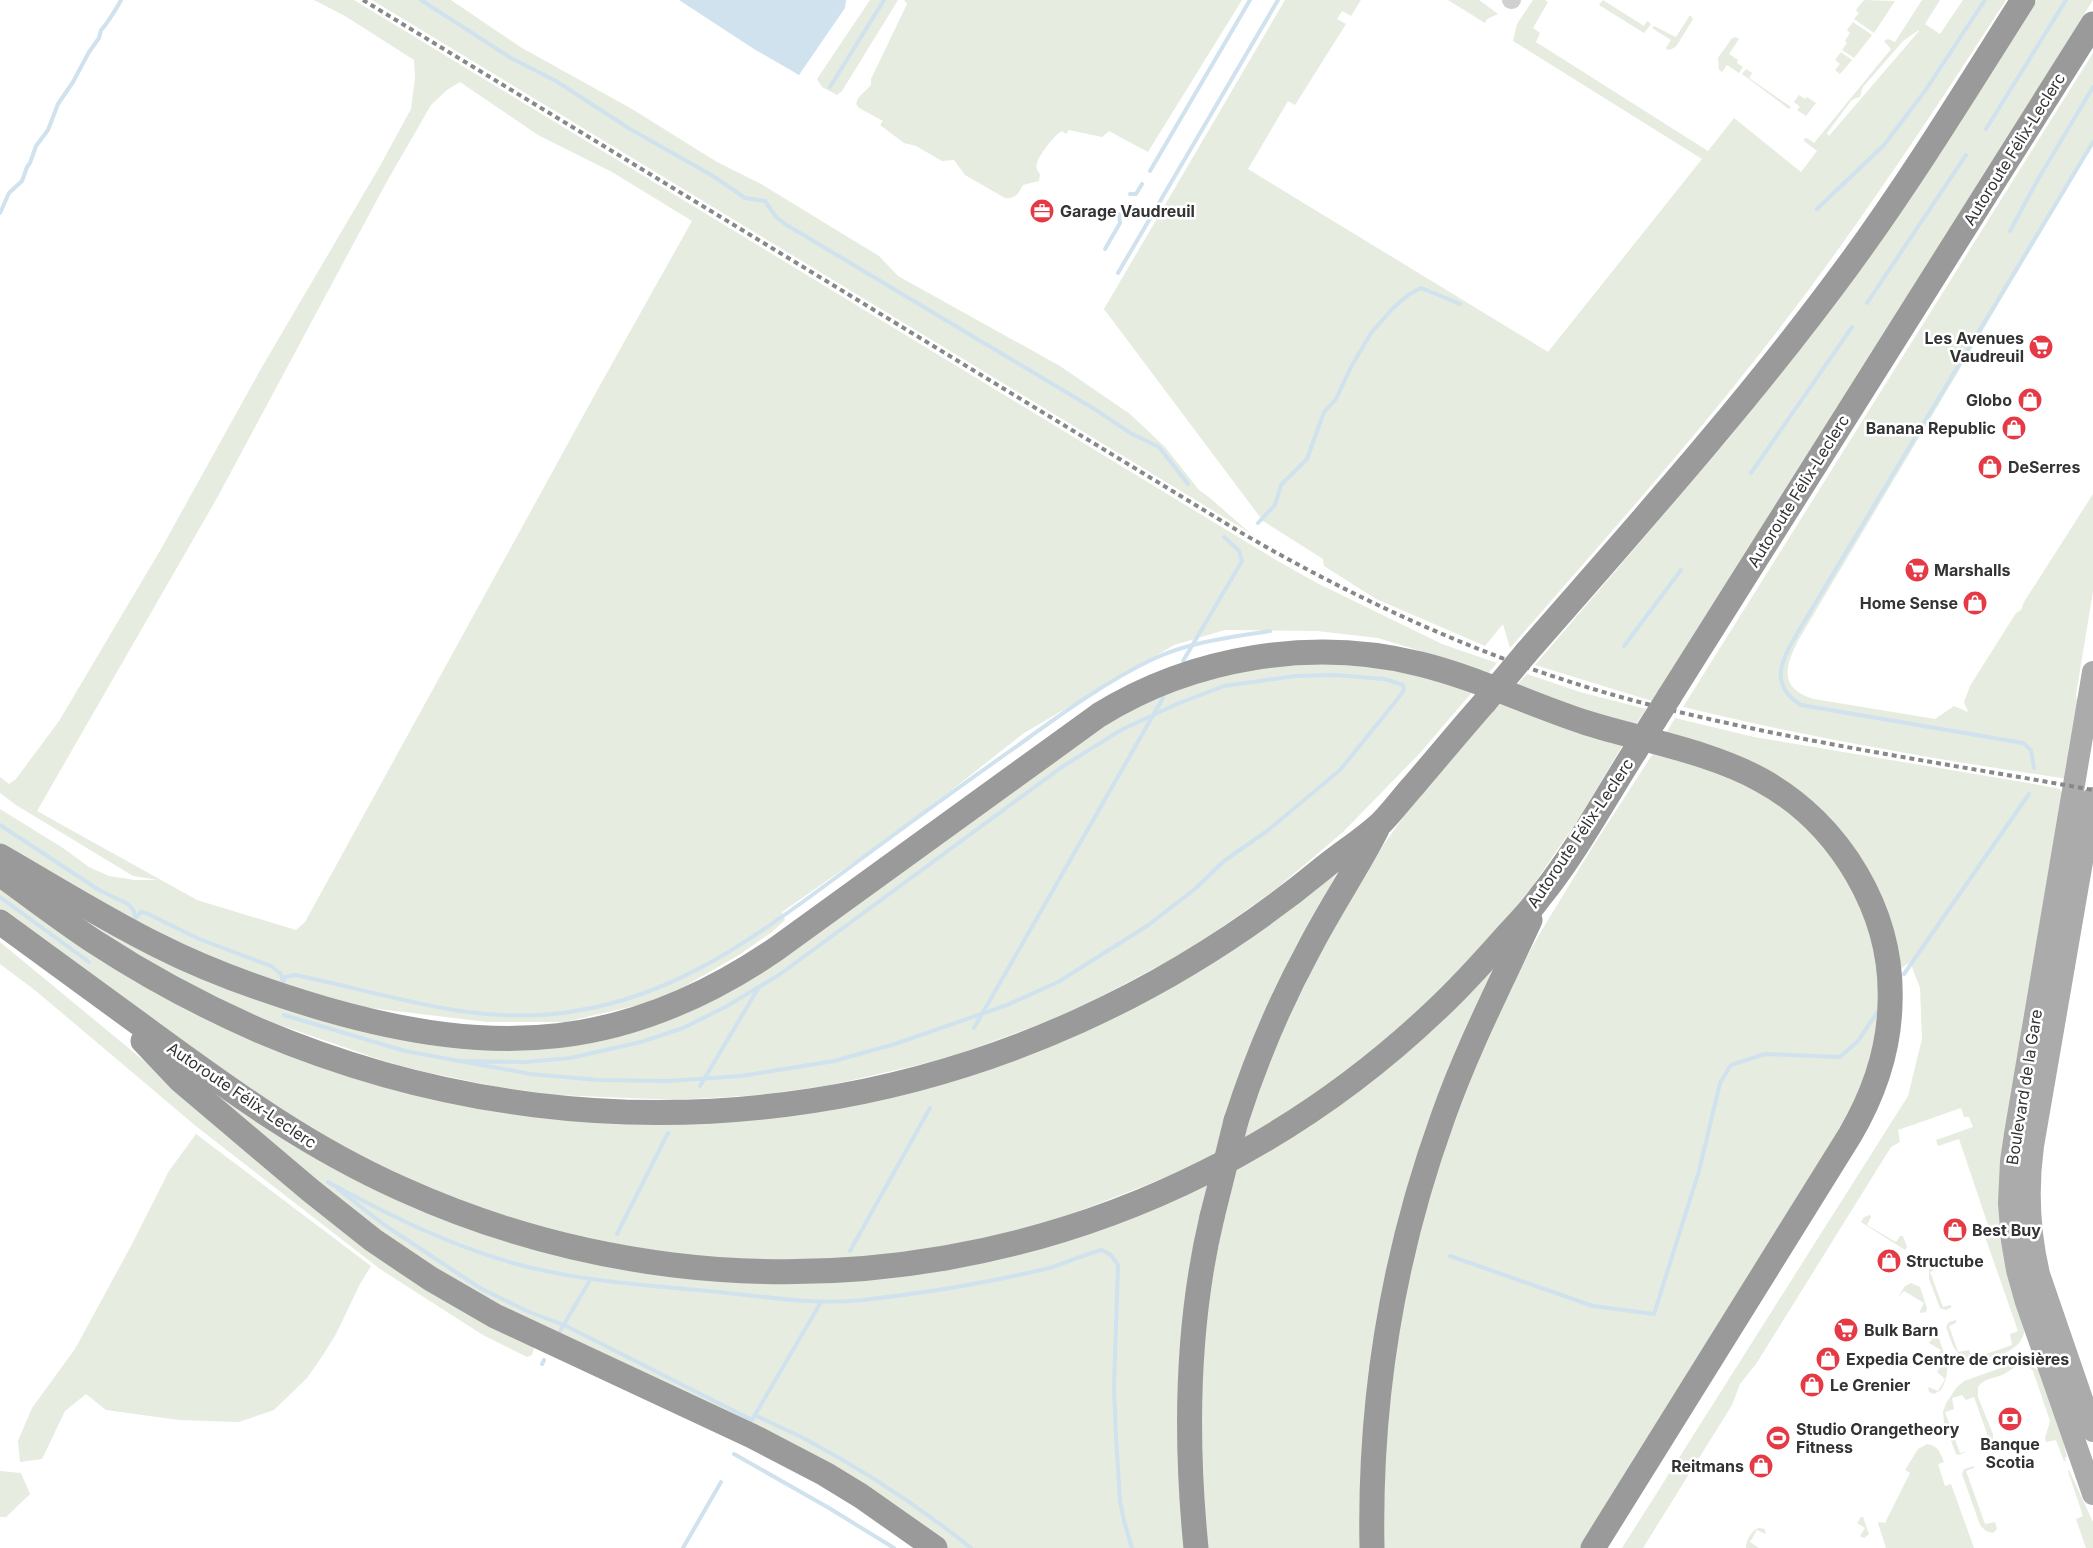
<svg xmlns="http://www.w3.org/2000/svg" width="2093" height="1548" font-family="Inter,sans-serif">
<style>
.green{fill:#e6ecdf;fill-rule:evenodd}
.water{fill:#cfe2ee}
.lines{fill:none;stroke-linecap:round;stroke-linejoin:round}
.stream{stroke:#cfe2ee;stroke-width:4}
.minor{stroke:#d0d0d0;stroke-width:18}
.major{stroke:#ababab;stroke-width:22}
.highway{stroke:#9a9a9a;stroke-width:25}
.rail{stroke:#888;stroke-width:4;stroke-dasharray:5 4;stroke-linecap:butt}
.highway-bridge{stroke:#9a9a9a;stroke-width:25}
.labels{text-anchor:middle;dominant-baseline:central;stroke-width:5;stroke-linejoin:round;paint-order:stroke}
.street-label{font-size:16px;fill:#333;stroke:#fff}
.poi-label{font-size:16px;font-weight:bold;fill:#333;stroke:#fff;text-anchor:start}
</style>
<rect width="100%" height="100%" fill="#fff"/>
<g class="green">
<path d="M314,0H354L1276,560L1317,583L1442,644L1497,663L1485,677L1440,657L1378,638L1317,631L1225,630L1174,645L1024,733L911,822L782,912L785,920L772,932L739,955L680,989L643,1004L565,1022H487L354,1006L293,991L135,926L0,843V809L63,848L89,867L109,876L135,880H158L133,876L16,805L0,793V777L9,784L16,779L59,721L161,549L262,367L380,166L411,109L415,78L414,60L345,16ZM460,82L538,135L612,172L692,221L604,378L305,922L296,930L197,900L37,811L217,498L386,183L431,105L447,90Z"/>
<path d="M372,0H451L522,48L632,109L717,162L761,184L851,239L879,256L898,276L1060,366L1130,414L1165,447L1199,490L1210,498L1250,533Z"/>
<path d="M870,0H898L842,91L837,95L822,87L817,79Z"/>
<path d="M904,0H1242L1148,152L1109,131L1102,137L1069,130L1066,134L1062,131C1055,134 1039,155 1037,163C1035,168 1038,171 1040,174L1039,181L1023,185C1018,194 1016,199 1005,198L965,175L954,160L942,161L916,146L904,143L880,125L883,121L859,108L856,104L858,98L871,85V79L907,4Z"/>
<path d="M1285,0H1361L1351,16L1342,11L1337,19L1346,24L1297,102L1295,105L1288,101L1248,169L1548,352L1702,159L1513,41L1517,24L1533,0H1545L1548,2L1533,28L1540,33L1536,42L1708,151L1734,118L1801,172L1817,151L1804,141V139L1807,138L1814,143L1891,49L1884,41L1888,39L1895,42L1922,0H1940L1925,24L1940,34L1963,0H2006C1929,119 1852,236 1765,347C1684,451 1596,549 1510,648L1503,624L1485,646L1376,599L1324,566L1323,559L1263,521L1104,309ZM1919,30V31L1829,136L1827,133L1851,101C1863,93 1857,104 1863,87L1903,41Z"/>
<path d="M1448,0H1479L1498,14L1487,19L1485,23Z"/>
<path d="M1603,0L1644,26L1647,21L1651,24L1644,33L1599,5Z"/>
<path d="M1864,0L1895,1L1874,33L1854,19L1859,13L1856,10Z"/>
<path d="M2037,0H2093L1895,318L1652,701L1535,665L1730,437L1802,346L1911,198Z"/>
<path d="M1690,15L1693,19L1677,45L1674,48L1668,50L1666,48L1671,40L1652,28L1654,26L1676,37Z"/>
<path d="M1853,22L1872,35L1854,58L1842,50L1847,43L1845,41L1850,33L1847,30Z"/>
<path d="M1736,37L1739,39L1729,54L1738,60L1737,63L1743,67L1739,73L1727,65L1722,72L1719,70L1718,58L1732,38Z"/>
<path d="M1841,52L1852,60L1840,74L1835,70L1840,64L1835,60Z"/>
<path d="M2093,53V145L1799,639C1785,666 1778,688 1814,699L1935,719L1954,706L1968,712L1964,702L1970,686L2016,613L2021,610L2024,602L2093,494V591L2076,695L2078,706L2068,779C1939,760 1810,738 1683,707Z"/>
<path d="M1746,69L1752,73L1749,78L1791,107L1789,109L1742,74Z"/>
<path d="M1799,95L1805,99L1807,97L1816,103L1806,116L1797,110L1800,107L1794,102Z"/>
<path d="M1283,663L1373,664L1474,690L1420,753L1343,832L1276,889L1194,947L1070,1013L948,1058L831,1085L760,1095L676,1100L557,1095L498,1087L421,1071L384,1061L280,1025L235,1007L187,983L143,958L82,918L372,1030L633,1031L1105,722L1199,680Z"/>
<path d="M1527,674L1580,692L1646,709L1633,729L1513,689Z"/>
<path d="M1501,703L1624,743L1581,815L1532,887L1506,921L1446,986L1351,1070L1240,1144L1248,1113L1302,981L1374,858L1407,812L1448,761Z"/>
<path d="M1675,718L1754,737L2034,784L2060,789L2062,794L2025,1325C2025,1330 2024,1335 2021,1340C2013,1355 1974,1366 1960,1355C1952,1348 1950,1337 1946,1327L1949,1322L1956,1320V1323L1949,1326L1958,1352L1969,1350L1972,1359L2012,1345L2010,1334L2018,1331L1983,1231L1989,1228L1959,1139L1938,1146L1936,1140L1973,1127L1969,1117H1964L1961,1108L1898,1130L1900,1142L1891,1147L1756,1364L1740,1384L1732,1405L1643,1548H1622L1908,1096L1922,1039L1920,988L1910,962L1899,970L1830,824L1663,738Z"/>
<path d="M1654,752L1752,783L1829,846L1872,925L1883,1013L1859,1100L1583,1548H1382L1383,1473L1395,1351L1414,1254L1441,1155L1479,1054L1519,971L1540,933L1595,843Z"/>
<path d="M1339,869L1275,989L1238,1078L1213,1159L1028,1231L881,1259L723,1261L565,1236L425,1189L319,1137L0,911V885L196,1010L574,1118L987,1068L1070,1037L1164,990L1203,966Z"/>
<path d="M0,942L200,1107L534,1348L532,1355L527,1357L483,1335L380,1269L197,1127L36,991L0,964Z"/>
<path d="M1492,969L1496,972L1367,1400L1361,1459L1360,1548H1206L1200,1497L1203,1331L1232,1171C1310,1131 1384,1077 1448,1016C1463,1001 1477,984 1492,969Z"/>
<path d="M208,1088C264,1128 322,1166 385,1195C641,1315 954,1313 1207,1184L1189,1269L1185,1548H948L941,1542L565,1342L383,1241Z"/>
<path d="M196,1134L371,1266L360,1284L336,1334L323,1355L307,1378L274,1410L239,1422L179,1420L106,1410L86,1394L65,1411L42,1459L20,1462L18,1441L32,1408L75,1349L131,1246L169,1171Z"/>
<path d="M1870,1215L1871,1217L1867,1225L1896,1242L1900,1236H1903L1907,1247L1905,1250L1861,1222L1864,1217Z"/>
<path d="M1935,1265L1939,1267L1930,1272L1943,1307L1950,1305L1952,1307L1946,1310L1940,1308L1929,1279V1270Z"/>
<path d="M1911,1283L1920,1287L1927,1308L1926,1312L1921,1313L1920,1311L1924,1303L1904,1291L1898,1297L1905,1286Z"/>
<path d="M1935,1335L1938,1336C1945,1357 1953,1369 1941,1390L1934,1394L1929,1392L1928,1387L1938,1391L1945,1379L1937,1372L1942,1364L1936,1358L1941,1350L1929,1343Z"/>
<path d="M2024,1363L2039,1370L2059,1423L2067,1457L2065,1458L2066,1461H2064L2056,1440L2046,1442L2045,1438L2050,1421L2033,1371C2021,1357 2013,1370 2002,1375C1993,1379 1984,1378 1978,1387V1397L1993,1434V1440L1988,1446H1982L1990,1442L1974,1397L1966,1400L1962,1395L1952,1398L1954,1409L1945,1412L1960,1453L1966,1452L1959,1455L1956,1454L1944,1422L1943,1412L1946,1403L1957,1387L1964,1381L2012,1364Z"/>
<path d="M1927,1444C1938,1446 1940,1452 1944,1462L1938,1464L1945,1486L1951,1484L1974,1548H1886L1878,1523L1879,1522L1885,1523L1910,1473L1905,1470L1918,1449Z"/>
<path d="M1974,1466V1468L1966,1471L1985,1524L1995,1522L1997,1529L1993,1533L1986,1531L1980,1525L1962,1474L1964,1469Z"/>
<path d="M2069,1470L2093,1522V1548H2086L2076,1519L2083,1516L2068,1471Z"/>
<path d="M0,1471L21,1473L30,1494L6,1517H0Z"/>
<path d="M1861,1517H1863L1869,1534L1864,1538L1860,1536L1865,1528L1857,1523Z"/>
<path d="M1759,1528L1765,1529L1766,1534L1757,1530L1750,1542L1759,1548H1746C1746,1540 1752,1530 1759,1528Z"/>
</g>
<path class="water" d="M679,0H846L845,8L799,75L754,49Z"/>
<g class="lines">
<g class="stream">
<path d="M421,0L511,58L556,81L630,129L713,176L745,198L765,201L776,217L785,224L1096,410L1132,434L1159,447L1188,484"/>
<path d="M830,87L884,0"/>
<path d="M1986,129L2066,0"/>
<path d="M1150,171L1250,0"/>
<path d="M1130,194H1136L1142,184"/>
<path d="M1817,209L1884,145L1925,91L1985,0"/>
<path d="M0,213L9,193L22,181L27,167L30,163L36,146L48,130L58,104L73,82L89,52L99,38L101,30C105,27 118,6 121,0"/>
<path d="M2010,231L2037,181L2093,87"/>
<path d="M1105,249L1120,223L1119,214"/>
<path d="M1118,273L1278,0"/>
<path d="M1867,303L1966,155"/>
<path d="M1751,473L1852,327"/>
<path d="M1258,523L1275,505L1281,485L1307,459L1324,412L1336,399L1351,367L1371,333L1393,308L1408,295L1421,288L1460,304"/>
<path d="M1624,646L1681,570"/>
<path d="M1183,661L1242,561L1239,551L1224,537"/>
<path d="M2034,768L2031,750L2023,743L1801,705C1767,684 1783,658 1798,632L2093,142"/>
<path d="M0,825L99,890L128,904L134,911L135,918L141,912L146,913L199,939L271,966L281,974L283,983L285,977L295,975C380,992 465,1023 553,1014C664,1003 743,946 830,882C893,835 956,789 1020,744C1061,714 1107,681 1153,659C1190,642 1231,637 1270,631"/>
<path d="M0,897L89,962"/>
<path d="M1904,974L2029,794"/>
<path d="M284,1015L405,1051L531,1074L598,1080L668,1081L741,1076L834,1061L895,1044L1007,1005L1058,982L1147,926L1195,889L1224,861L1267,831L1340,770L1400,696L1404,690L1403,685L1385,679L1335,675L1295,676L1224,686L1177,704L1121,730L1062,767L779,975L727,1006L683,1028L641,1042L570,1058L525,1062L461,1061"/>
<path d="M974,1028L1163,698"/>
<path d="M700,1086L759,987"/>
<path d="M328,1182C390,1216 455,1248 524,1266C587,1282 653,1286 719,1292C766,1297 815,1305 863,1300C925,1293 988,1283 1049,1268C1067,1263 1084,1254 1102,1250L1111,1255L1118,1265L1114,1387L1116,1436L1120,1501L1124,1521L1132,1548"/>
<path d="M338,1189L383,1224L480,1288L529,1312L564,1325L752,1420L821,1302"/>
<path d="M617,1234L668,1133"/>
<path d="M850,1251L930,1108"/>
<path d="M1450,1256L1593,1306L1654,1314L1699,1171L1720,1083L1731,1065L1765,1054L1840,1057L1858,1041L1878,1011"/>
<path d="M559,1333L590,1280"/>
<path d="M542,1364L544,1360"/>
<path d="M755,1415C772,1424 790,1431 807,1440C865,1471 920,1507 971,1548"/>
<path d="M734,1454L829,1508L894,1548"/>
<path d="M683,1548L721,1482"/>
</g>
<path class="minor" d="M1511,0H1512"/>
<g class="major">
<path d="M2093,672L2015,1134L2011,1161L2009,1203L2012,1241L2017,1270L2026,1302L2093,1494"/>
<path d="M2093,798L2033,1146C2027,1190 2029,1231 2039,1274L2093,1431"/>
</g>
<g class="highway">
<path d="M1526,653C1637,526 1749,401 1848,266C1911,180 1966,90 2023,0"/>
<path d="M1669,697L2093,24"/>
<path d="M0,856C52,886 103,918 157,945C210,972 267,992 325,1009C495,1058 627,1051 776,949L1099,715C1193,657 1312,637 1420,664C1477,678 1531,705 1587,723C1642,740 1711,752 1761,780C1840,823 1894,913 1890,1004C1889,1051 1874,1094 1850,1135L1593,1548"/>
<path d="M0,874C32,897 63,921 95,942C147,976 201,1005 258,1030C620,1184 1020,1118 1322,869C1340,854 1364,839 1381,823C1393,811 1403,797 1414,785C1438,757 1461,729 1485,702"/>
<path d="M0,922C52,960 104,998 156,1036C237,1095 310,1148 402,1189C752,1347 1158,1274 1435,1011C1461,987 1485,960 1508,934C1519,922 1531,910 1540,897C1576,852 1604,800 1635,751"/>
<path d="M143,1041L180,1080L310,1190L373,1240L431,1279L495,1316L752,1436L825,1474L861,1496L935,1548"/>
<path d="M1236,1121C1255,1062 1279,1004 1309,949C1330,908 1356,870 1377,829"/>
<path d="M1196,1548C1185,1437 1186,1326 1212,1217"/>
<path d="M1372,1548C1369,1401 1393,1255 1443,1117C1467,1049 1500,985 1530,920"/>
</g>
<path class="rail" d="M363,0L1240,532C1362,603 1492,662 1628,699C1781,740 1938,762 2093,790"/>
<g class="highway-bridge">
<path d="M1485,702L1526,653"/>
<path d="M1635,751L1669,697"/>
<path d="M1212,1217L1236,1121"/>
</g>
</g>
<defs>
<symbol id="office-disc" viewBox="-11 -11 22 22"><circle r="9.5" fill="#e63946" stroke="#fff"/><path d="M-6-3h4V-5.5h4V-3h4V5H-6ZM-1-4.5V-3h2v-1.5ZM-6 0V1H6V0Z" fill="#fff"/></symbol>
<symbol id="supermarket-disc" viewBox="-11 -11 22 22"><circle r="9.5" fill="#e63946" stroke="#fff"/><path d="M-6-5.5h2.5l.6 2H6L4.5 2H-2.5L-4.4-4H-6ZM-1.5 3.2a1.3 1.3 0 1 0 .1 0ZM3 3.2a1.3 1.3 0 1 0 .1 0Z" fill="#fff"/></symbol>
<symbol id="shop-disc" viewBox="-11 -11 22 22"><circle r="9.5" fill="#e63946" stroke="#fff"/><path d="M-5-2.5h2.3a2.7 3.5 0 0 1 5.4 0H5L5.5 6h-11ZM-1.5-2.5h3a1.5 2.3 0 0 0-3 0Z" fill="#fff"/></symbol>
<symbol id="bank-disc" viewBox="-11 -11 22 22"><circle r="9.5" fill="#e63946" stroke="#fff"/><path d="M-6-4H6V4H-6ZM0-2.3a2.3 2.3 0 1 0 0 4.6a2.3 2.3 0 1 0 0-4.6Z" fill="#fff"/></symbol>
<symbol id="stadium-disc" viewBox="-11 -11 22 22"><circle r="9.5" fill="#e63946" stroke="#fff"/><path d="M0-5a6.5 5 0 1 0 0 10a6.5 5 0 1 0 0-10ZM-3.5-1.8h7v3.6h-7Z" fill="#fff"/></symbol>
</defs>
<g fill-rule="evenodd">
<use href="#office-disc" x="1028" y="197" width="28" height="28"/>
<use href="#supermarket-disc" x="2027" y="333" width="28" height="28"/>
<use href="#shop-disc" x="2016" y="386" width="28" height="28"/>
<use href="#shop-disc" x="2000" y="414" width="28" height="28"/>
<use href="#shop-disc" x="1976" y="453" width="28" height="28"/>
<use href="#supermarket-disc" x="1903" y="556" width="28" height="28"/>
<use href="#shop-disc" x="1961" y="589" width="28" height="28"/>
<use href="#shop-disc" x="1941" y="1216" width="28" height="28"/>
<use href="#shop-disc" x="1875" y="1247" width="28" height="28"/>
<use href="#supermarket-disc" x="1832" y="1316" width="28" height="28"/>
<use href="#shop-disc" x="1814" y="1345" width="28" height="28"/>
<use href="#shop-disc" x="1798" y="1371" width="28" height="28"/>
<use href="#bank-disc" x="1996" y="1405" width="28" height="28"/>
<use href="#stadium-disc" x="1764" y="1424" width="28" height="28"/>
<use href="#shop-disc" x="1747" y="1452" width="28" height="28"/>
</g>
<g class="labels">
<g class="street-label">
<text transform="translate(2014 149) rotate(-58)">Autoroute Félix-Leclerc</text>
<text transform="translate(1798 491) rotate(-58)">Autoroute Félix-Leclerc</text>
<text transform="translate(1580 833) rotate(-56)">Autoroute Félix-Leclerc</text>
<text transform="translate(2024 1087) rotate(-81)">Boulevard de la Gare</text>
<text transform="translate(242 1095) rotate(34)">Autoroute Félix-Leclerc</text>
</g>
<g class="poi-label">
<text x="1060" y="211">Garage Vaudreuil</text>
<text x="2024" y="338" text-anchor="end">Les Avenues<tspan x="2024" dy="18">Vaudreuil</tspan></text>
<text x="2012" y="400" text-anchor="end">Globo</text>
<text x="1996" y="428" text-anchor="end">Banana Republic</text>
<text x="2008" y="467">DeSerres</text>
<text x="1934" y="570">Marshalls</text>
<text x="1958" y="603" text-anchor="end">Home Sense</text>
<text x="1972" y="1230">Best Buy</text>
<text x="1906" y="1261">Structube</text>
<text x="1864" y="1330">Bulk Barn</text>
<text x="1846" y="1359">Expedia Centre de croisières</text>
<text x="1830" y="1385">Le Grenier</text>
<text x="1796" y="1429">Studio Orangetheory<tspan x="1796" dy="18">Fitness</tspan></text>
<text x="2010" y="1444" text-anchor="middle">Banque<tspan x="2010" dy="18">Scotia</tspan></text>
<text x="1744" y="1466" text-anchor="end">Reitmans</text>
</g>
</g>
</svg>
